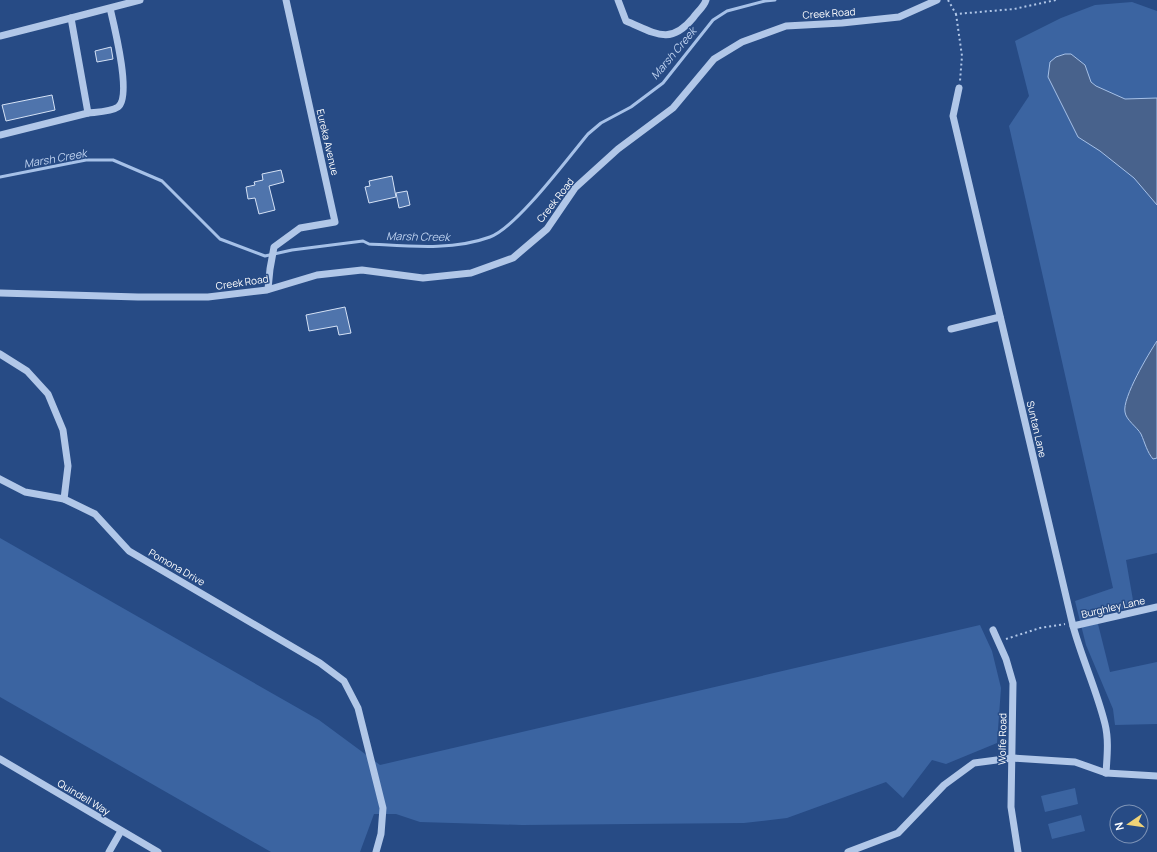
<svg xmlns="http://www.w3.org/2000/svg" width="1157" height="852" font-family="Manrope,sans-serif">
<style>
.green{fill:#3b64a1}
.water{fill:#48628c;stroke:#a6c1e8}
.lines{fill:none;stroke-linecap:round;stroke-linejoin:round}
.stream{stroke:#a6c1e8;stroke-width:3}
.building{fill:#4f74ac;stroke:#d5e2f6}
.path{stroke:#b1c7e8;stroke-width:2;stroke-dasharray:2 3;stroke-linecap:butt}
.minor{stroke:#b1c7e8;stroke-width:7}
.labels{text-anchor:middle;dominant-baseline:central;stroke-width:3;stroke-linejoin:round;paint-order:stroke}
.street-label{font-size:10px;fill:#fff;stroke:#274b85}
.water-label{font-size:11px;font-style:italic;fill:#bdd1ef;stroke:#274b85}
</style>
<rect width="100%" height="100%" fill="#274b85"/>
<g class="green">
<path d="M1132,2L1157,11V553L1126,560L1134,606L1096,616L1110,672L1157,662V724L1115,725L1113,709L1086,645L1075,601L1113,588L1009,126L1029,96L1015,41L1061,18L1095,5Z"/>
<path d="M0,538L319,720L380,765L980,625L992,651L1001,688L997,743L946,764L932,760L903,798L886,782L787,818L744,823L522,825L420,822L396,814H374L360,852H271L0,697Z"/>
<path d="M1075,788L1078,804L1045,812L1041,796Z"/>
<path d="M1081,815L1085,831L1052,839L1048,824Z"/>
</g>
<g class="water">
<path d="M1065,54H1071L1085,65L1091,82L1096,86L1125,99L1157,98V205L1134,178L1100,151L1078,137L1048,77L1050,62L1056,57Z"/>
<path d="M1157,341V458L1153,459C1147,452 1145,443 1141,434C1137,427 1126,420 1125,412C1122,398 1149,353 1157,341Z"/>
</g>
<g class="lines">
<path class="stream" d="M0,177L86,160H113L162,181L220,239L265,256L292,250L363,241L369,244C408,246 452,251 490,237C516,228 568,158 588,134L601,123L631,107L663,83L713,20L727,11L765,1L775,0"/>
</g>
<g class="building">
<path d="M111,47L113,59L97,62L95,51Z"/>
<path d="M52,95L55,110L6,121L2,105Z"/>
<path d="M281,170L284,182L269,186L275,210L259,214L255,198L248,199L246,187L255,185L254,182L263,180L262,174Z"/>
<path d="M392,176L396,197L369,203L365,187L370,186L369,181Z"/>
<path d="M407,191L410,205L399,208L396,193Z"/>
<path d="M345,307L351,333L339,335L337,326L309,331L306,315Z"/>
</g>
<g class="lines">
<g class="path">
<path d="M948,0L956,14L1014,9L1056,0"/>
<path d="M956,14L962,56L960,81"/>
<path d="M1006,639L1040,628L1065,624"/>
</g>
<g class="minor">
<path d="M618,0L626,21C655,33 670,46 693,18C697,12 704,7 706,0"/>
<path d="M110,8C114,25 132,97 118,107C111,112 96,112 88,113L71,18L140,0"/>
<path d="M0,36L71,18"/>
<path d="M959,88L953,116L1073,626C1082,659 1097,691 1105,724C1109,740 1107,757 1106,773"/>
<path d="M0,135L88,113"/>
<path d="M268,289L270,269L274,247L300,228L335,222L286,0"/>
<path d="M0,293L138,297H208L267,290L317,275L362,270L423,278L471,273L513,258L547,229L575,188L618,149L673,108L714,59L742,42L786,26L842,23L899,17L937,0"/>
<path d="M951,329L1000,317"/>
<path d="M0,354L27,371L48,394L63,430L68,466L64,499"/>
<path d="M0,479L25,492L64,499L95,514L129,551L320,663L344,681L358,708L383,808L381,834L376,852"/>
<path d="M1073,626L1157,607"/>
<path d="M993,630L1006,659L1013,683L1011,807L1018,852"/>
<path d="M0,759L158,852"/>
<path d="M109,852L121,831"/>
<path d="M848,852L898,833L944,785L974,763L1012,758L1075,762L1106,773L1157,776"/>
</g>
</g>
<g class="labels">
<g class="street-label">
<text transform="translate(829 13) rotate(-4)">Creek Road</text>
<text transform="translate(328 142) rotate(77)">Eureka Avenue</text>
<text transform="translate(555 200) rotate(-52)">Creek Road</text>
<text transform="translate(242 282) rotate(-8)">Creek Road</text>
<text transform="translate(1037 429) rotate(77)">Suntan Lane</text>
<text transform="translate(177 567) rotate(30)">Pomona Drive</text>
<text transform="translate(1113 607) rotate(-13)">Burghley Lane</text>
<text transform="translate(1002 739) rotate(-89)">Wolfe Road</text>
<text transform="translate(84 797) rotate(31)">Quindell Way</text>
</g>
<g class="water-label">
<text transform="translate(673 53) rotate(-50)">Marsh Creek</text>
<text transform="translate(55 158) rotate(-10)">Marsh Creek</text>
<text transform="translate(418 236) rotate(1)">Marsh Creek</text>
</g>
</g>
<g transform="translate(1129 824) rotate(257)"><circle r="19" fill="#274b85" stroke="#7d93b6"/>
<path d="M0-3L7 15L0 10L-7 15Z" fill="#f0d377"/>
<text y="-6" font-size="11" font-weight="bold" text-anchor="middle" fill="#ffffff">N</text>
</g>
</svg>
